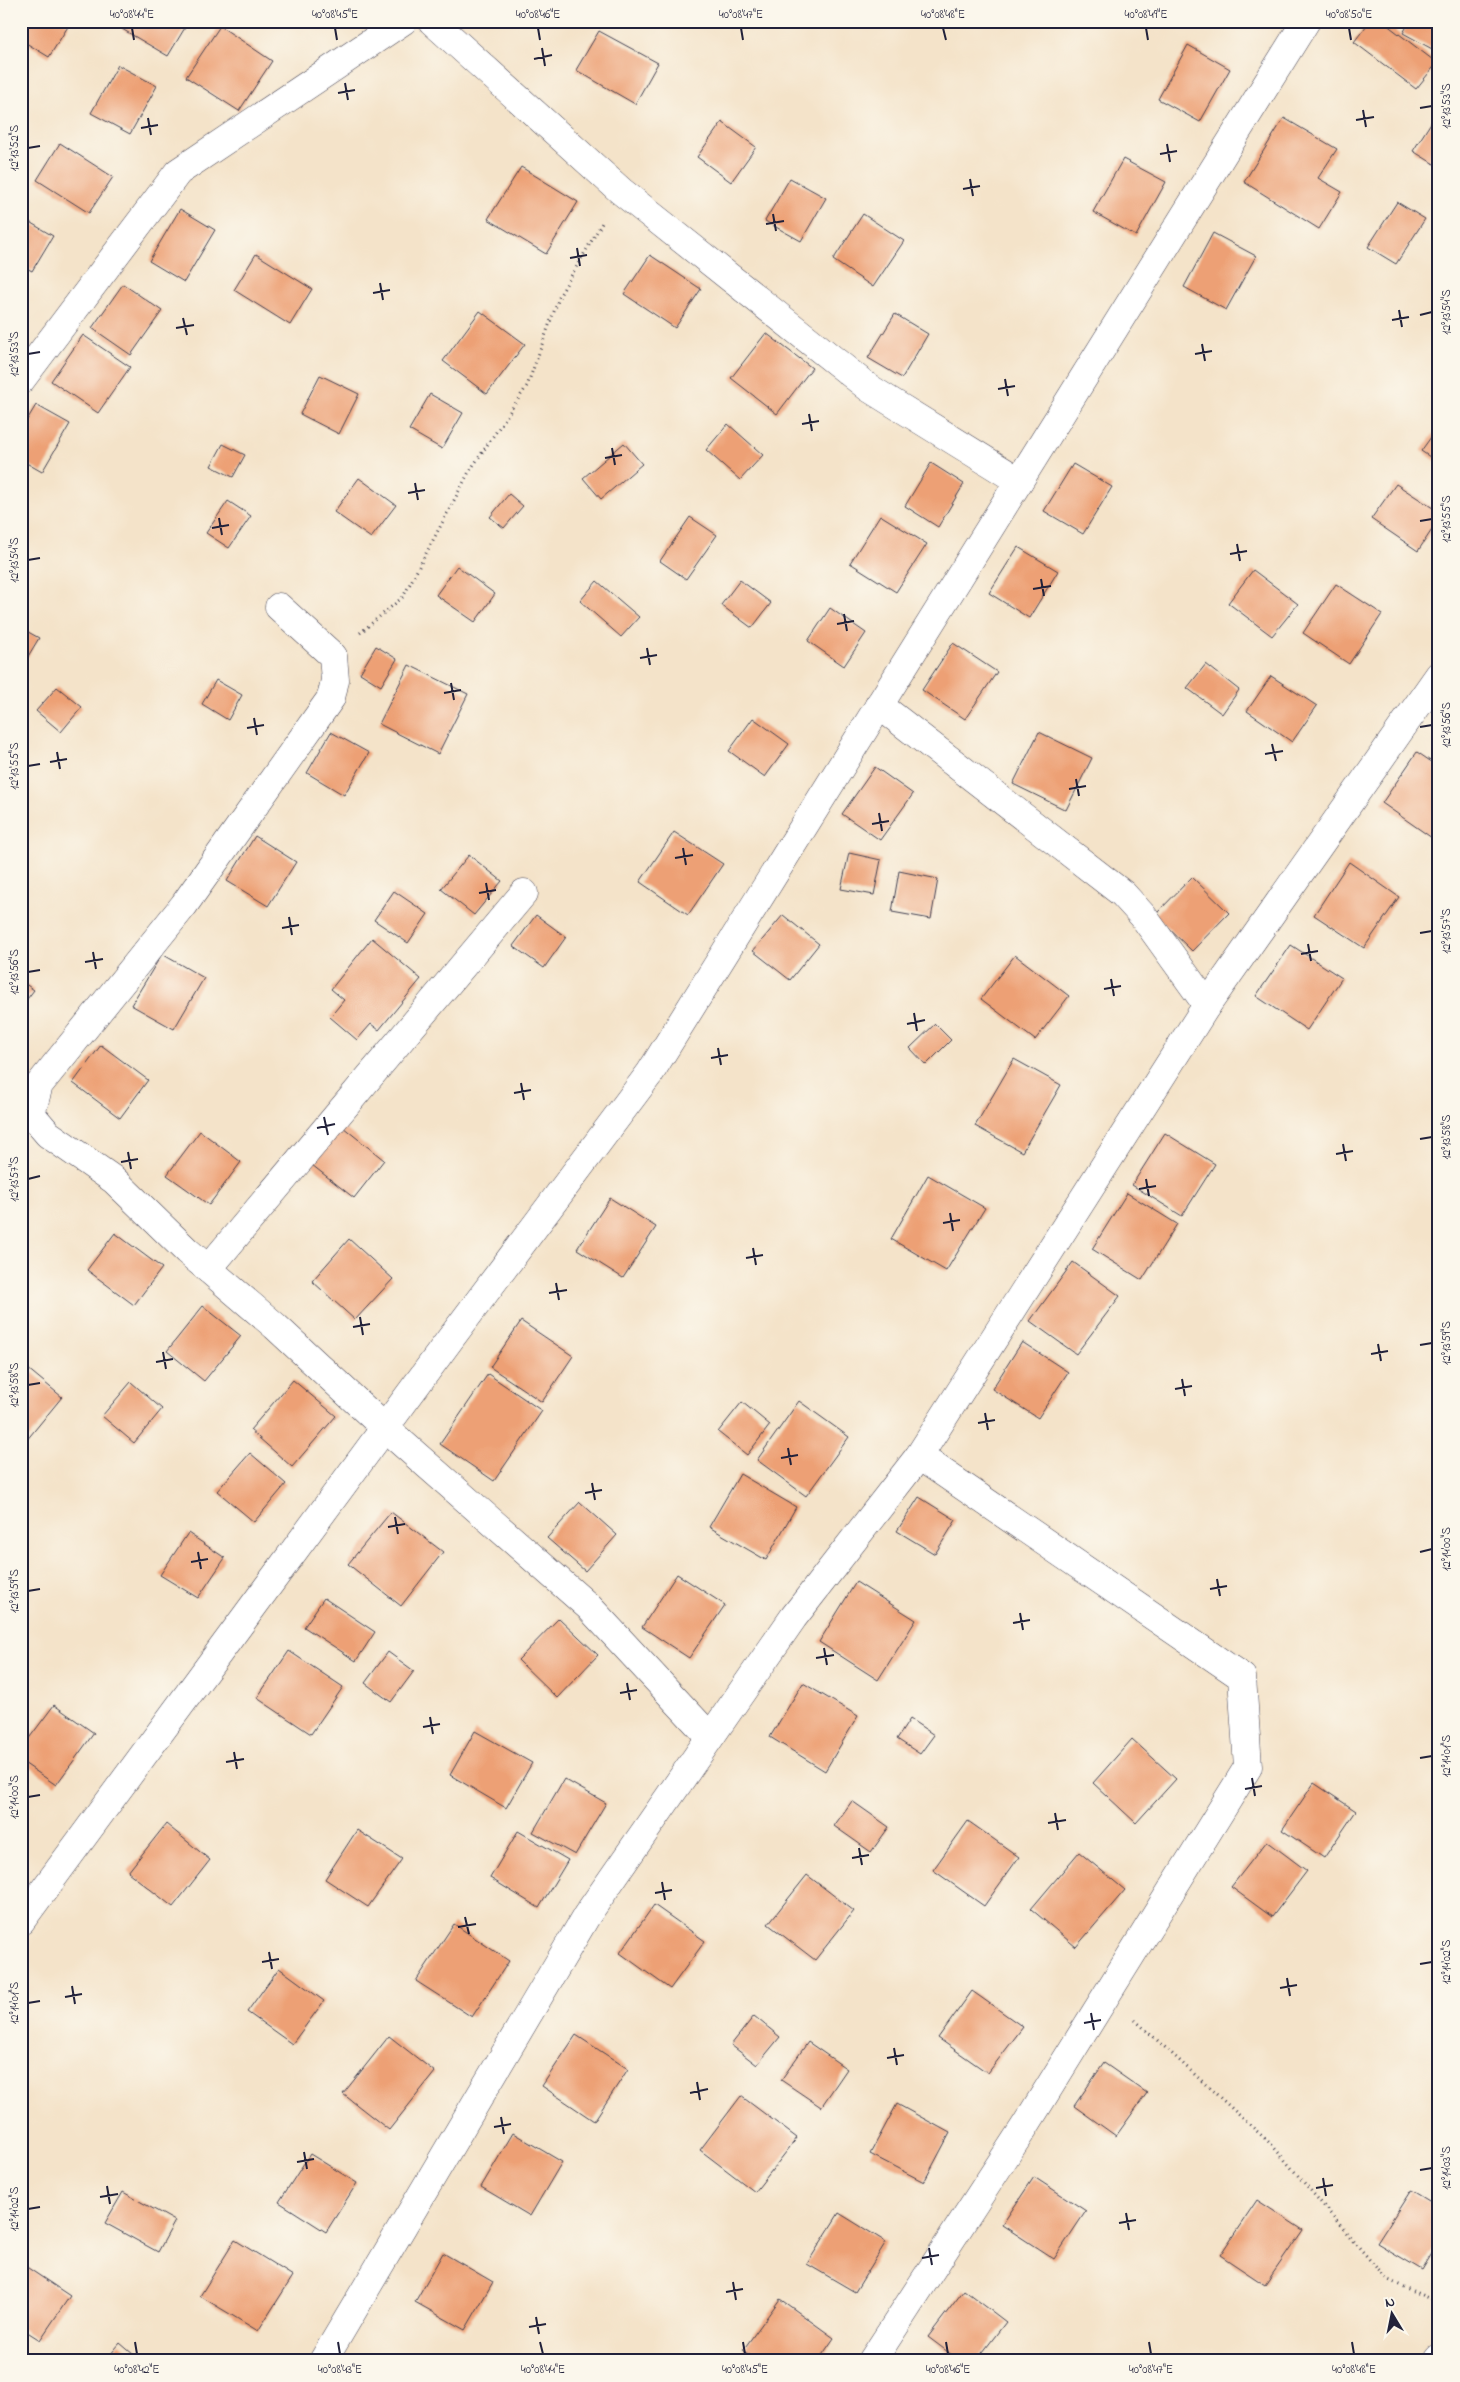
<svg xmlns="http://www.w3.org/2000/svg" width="1460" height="2382" font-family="'Indie Flower',sans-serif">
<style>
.building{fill:#eda075}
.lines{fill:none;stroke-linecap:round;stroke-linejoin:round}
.street-casing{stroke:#423f50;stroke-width:29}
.path{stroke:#423f50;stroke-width:3;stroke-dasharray:1 4;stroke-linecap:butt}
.street{stroke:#fff;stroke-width:28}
.ticks{fill:none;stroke:#22223b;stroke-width:2}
.neatline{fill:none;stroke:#22223b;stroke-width:2}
.ticks-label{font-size:12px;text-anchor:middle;fill:#22223b}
</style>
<rect width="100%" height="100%" fill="#fbf7ec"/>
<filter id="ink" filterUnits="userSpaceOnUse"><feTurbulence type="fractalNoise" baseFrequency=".02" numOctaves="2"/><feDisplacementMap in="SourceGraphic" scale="10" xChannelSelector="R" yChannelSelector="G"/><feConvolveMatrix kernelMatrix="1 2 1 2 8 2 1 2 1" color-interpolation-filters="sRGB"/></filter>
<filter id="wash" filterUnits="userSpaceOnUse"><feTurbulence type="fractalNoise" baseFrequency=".0096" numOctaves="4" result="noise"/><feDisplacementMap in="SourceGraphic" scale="20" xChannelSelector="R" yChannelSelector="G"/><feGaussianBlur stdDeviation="1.12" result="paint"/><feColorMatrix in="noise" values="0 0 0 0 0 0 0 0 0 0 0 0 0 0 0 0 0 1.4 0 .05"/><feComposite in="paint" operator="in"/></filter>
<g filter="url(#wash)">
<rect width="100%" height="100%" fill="#f4e3c9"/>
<g id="blocks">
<g class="building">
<path d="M28,21H64L69,25L49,57L21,40V32Z"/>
<path d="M127,21H189L168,56L122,29Z"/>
<path d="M1370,21H1382L1437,63L1416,89L1354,42Z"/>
<path d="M1410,21H1439V41L1434,50L1403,33Z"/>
<path d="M220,26L272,61L239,111L186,77Z"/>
<path d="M599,31L658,63L635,104L576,70Z"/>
<path d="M1188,45L1230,69L1200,122L1158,99Z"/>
<path d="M118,65L157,86L130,134L91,113Z"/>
<path d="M1439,110V167L1413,151Z"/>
<path d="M1284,118L1337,149L1318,178L1342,192L1319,229L1244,182Z"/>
<path d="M722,122L756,147L731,182L697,157Z"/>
<path d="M60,143L113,177L89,213L37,180Z"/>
<path d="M1123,159L1166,182L1136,236L1093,212Z"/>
<path d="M521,167L578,202L546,254L488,219Z"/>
<path d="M790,178L826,198L801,241L765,221Z"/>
<path d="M1397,202L1425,219L1396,264L1368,247Z"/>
<path d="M180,209L215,230L184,282L149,261Z"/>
<path d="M863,214L904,241L873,287L833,260Z"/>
<path d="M21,217L53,236L32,271L21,265Z"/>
<path d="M1213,233L1256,256L1226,310L1184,287Z"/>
<path d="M256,254L312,289L290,325L234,290Z"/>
<path d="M650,255L701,289L675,328L624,294Z"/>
<path d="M123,284L162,311L131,355L92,328Z"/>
<path d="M480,311L525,344L487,394L443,361Z"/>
<path d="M895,314L928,334L902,378L868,358Z"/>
<path d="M766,333L812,368L777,414L731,378Z"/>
<path d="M83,335L130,367L98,413L51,381Z"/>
<path d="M320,375L359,394L339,434L300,414Z"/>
<path d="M430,394L463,413L442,449L409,430Z"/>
<path d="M36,405L70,424L42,472L21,460V430Z"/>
<path d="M728,424L763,455L740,480L706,450Z"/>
<path d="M1439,426V463L1421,451Z"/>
<path d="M624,443L642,464L601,499L583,478Z"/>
<path d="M223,444L245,455L233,477L211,466Z"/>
<path d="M931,463L964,484L938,527L905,506Z"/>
<path d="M1073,464L1112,487L1083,534L1044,511Z"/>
<path d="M359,478L396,505L371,538L334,512Z"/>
<path d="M1396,484L1439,512V519L1418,551L1371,519Z"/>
<path d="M509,494L523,506L504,528L490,517Z"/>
<path d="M228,501L251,516L229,548L206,533Z"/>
<path d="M880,515L927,544L896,592L850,563Z"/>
<path d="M690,517L717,535L686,579L660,561Z"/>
<path d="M1018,547L1058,571L1029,618L989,593Z"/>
<path d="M457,566L495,594L475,622L436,595Z"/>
<path d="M1253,570L1298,604L1272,636L1228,603Z"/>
<path d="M740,580L771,603L752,628L721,605Z"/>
<path d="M597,581L639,617L621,637L580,601Z"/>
<path d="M1336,584L1382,614L1349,664L1303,633Z"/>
<path d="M830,608L866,633L844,666L808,641Z"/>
<path d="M21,628L39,638L21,668Z"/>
<path d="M953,643L997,672L965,719L922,690Z"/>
<path d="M376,646L397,659L381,686L360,673Z"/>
<path d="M1206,664L1239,690L1222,714L1187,688Z"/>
<path d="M409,665L468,694L438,754L379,724Z"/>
<path d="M1271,676L1317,706L1292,742L1247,711Z"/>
<path d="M216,680L242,695L228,720L202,704Z"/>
<path d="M57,687L82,707L61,732L36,711Z"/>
<path d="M753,718L789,744L765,777L729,751Z"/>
<path d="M331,732L369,753L344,795L307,773Z"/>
<path d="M1039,732L1092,758L1066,810L1013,784Z"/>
<path d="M1417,752L1439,767V827L1432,838L1382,803Z"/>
<path d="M875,767L913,794L880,840L842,814Z"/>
<path d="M674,832L723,864L688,915L640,882Z"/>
<path d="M255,836L296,862L268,906L227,881Z"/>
<path d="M849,853L881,860L874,895L841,889Z"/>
<path d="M469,855L502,881L474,915L441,889Z"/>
<path d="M1349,862L1399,897L1364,948L1314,915Z"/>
<path d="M899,871L938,879L931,919L892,912Z"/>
<path d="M1192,877L1229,913L1192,951L1155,915Z"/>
<path d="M394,891L428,914L408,943L374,920Z"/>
<path d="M536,915L566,937L544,968L513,946Z"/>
<path d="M783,915L819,944L790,980L753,951Z"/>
<path d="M372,938L421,979L379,1030L371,1024L357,1040L330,1017L344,1000L331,989Z"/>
<path d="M1291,945L1342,978L1307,1030L1256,996Z"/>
<path d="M162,954L204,978L174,1029L131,1005Z"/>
<path d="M1015,955L1069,996L1035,1040L981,999Z"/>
<path d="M21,981L34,990L21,1007Z"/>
<path d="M935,1024L951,1040L926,1065L910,1048Z"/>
<path d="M101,1045L148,1080L120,1118L73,1083Z"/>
<path d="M1014,1059L1061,1085L1022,1152L975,1126Z"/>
<path d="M343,1127L384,1160L354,1198L312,1165Z"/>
<path d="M200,1131L241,1162L209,1205L167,1175Z"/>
<path d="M1165,1133L1215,1164L1182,1216L1132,1185Z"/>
<path d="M928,1175L985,1208L946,1271L891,1239Z"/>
<path d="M1127,1193L1177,1224L1142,1280L1092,1249Z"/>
<path d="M610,1198L656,1227L623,1278L577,1249Z"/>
<path d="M115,1233L162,1268L134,1305L87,1270Z"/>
<path d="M349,1239L393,1279L355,1320L312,1281Z"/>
<path d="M1073,1262L1120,1296L1076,1354L1030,1321Z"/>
<path d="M203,1306L241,1336L204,1381L167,1351Z"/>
<path d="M521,1321L573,1356L542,1402L490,1367Z"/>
<path d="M1022,1342L1068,1372L1038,1418L992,1389Z"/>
<path d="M27,1368L62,1397L21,1447V1375Z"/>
<path d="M488,1374L542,1411L494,1481L440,1444Z"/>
<path d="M293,1380L336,1416L292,1467L250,1430Z"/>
<path d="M131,1382L162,1409L134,1443L102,1416Z"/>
<path d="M799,1401L849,1437L806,1496L757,1460Z"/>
<path d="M742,1402L770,1425L747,1455L718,1432Z"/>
<path d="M250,1453L286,1484L254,1522L217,1491Z"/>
<path d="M740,1474L796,1507L766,1560L709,1527Z"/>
<path d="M919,1497L956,1520L935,1554L897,1531Z"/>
<path d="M580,1502L617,1535L585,1571L547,1538Z"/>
<path d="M391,1512L443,1552L401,1606L348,1564Z"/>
<path d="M188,1533L225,1558L198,1598L160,1575Z"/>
<path d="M677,1574L725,1605L689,1658L642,1627Z"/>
<path d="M856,1582L916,1620L878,1680L819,1642Z"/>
<path d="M324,1598L375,1632L356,1661L304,1627Z"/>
<path d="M559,1618L598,1655L557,1698L518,1660Z"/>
<path d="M289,1651L343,1687L311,1734L257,1698Z"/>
<path d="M388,1652L414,1671L391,1702L365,1683Z"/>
<path d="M803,1683L858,1716L825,1771L770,1737Z"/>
<path d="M54,1705L94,1733L56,1785L21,1761V1749Z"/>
<path d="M910,1719L934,1735L920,1754L897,1739Z"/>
<path d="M475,1731L532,1763L506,1808L450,1775Z"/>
<path d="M1132,1739L1176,1779L1136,1823L1093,1783Z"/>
<path d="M564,1779L606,1803L575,1855L533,1832Z"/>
<path d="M1314,1783L1356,1811L1324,1858L1282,1830Z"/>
<path d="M852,1801L889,1827L871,1852L834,1826Z"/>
<path d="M968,1821L1019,1857L984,1906L933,1870Z"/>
<path d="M166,1824L210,1860L173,1907L128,1872Z"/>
<path d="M357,1830L402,1859L368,1907L325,1879Z"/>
<path d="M518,1831L568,1860L539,1908L490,1878Z"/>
<path d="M1267,1841L1307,1871L1272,1917L1231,1887Z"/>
<path d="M1079,1852L1125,1890L1076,1947L1031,1909Z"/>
<path d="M807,1875L854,1911L815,1960L768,1924Z"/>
<path d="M654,1905L705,1941L670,1989L620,1953Z"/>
<path d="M454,1924L509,1961L472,2017L416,1981Z"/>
<path d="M279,1968L324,2001L292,2044L247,2012Z"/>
<path d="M972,1991L1023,2027L988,2073L938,2038Z"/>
<path d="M754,2016L780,2037L757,2065L731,2045Z"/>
<path d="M576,2035L628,2069L594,2121L542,2086Z"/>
<path d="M389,2036L435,2072L389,2130L343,2094Z"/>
<path d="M808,2042L847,2069L821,2107L781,2080Z"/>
<path d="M1104,2063L1147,2093L1116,2136L1074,2106Z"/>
<path d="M741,2096L797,2138L755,2192L700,2150Z"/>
<path d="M897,2104L950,2133L924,2182L870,2154Z"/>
<path d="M513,2133L562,2162L530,2216L481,2187Z"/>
<path d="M310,2154L357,2183L326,2232L279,2202Z"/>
<path d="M1034,2177L1086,2211L1054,2259L1002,2225Z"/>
<path d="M1411,2190L1439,2207V2242L1422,2270L1377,2243Z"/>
<path d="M123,2192L175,2221L158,2252L105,2223Z"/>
<path d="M1257,2200L1303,2230L1265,2285L1220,2255Z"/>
<path d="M839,2213L886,2242L855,2292L807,2264Z"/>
<path d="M235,2240L293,2276L258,2331L200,2296Z"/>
<path d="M443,2253L493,2282L465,2330L415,2302Z"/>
<path d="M25,2266L70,2296L40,2340L21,2328V2271Z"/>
<path d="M964,2290L1006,2322L976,2361H960L928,2337Z"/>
<path d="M780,2299L834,2338L818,2361H758L743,2350Z"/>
<path d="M120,2343L141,2361H105Z"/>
</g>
</g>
</g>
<g filter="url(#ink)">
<use href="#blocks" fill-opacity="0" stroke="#423f50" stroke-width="1"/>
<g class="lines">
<defs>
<g id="street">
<path d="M432,21L621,191L869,388L1019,481"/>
<path d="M21,380L178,172L403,21"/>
<path d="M279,607L333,656L335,680L331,698L184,905L39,1085L31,1114L48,1134L114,1180L187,1251L275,1326L385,1428L589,1607L710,1737"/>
<path d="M879,705L1123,894L1143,916L1207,1005"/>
<path d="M208,1269L524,893"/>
<path d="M21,1921L451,1338L650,1073L1306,21"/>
<path d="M323,2361L587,1915L793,1618L919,1456L1207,1005L1439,675"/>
<path d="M872,2361L1025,2126L1248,1767L1242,1677L919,1456"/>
<path d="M1437,2361L1439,2358"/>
</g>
</defs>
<use href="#street" class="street-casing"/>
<g class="path">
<path d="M360,633L403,597L469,472L527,386L560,295L602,223"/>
<path d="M1135,2020L1272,2145L1386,2279L1439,2303"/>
</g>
<use href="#street" class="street"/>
</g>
</g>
<path class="ticks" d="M132,28L134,40M335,28L337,40M538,28L540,40M741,28L743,40M943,28L946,40M1146,28L1148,40M1349,28L1351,40M542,48L545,66M534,59L552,55M345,83L348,100M338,93L355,90M1420,108L1432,106M1363,110L1366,127M148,118L151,135M1356,120L1374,117M141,128L158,125M1167,144L1170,162M28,148L40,146M1160,154L1177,151M970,179L973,196M963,189L980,186M773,214L776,231M766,224L784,221M577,248L580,266M570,258L587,255M380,283L383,300M373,293L390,290M1399,310L1402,327M1420,315L1432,312M183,318L187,335M1392,320L1409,317M176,328L194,325M1202,344L1205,361M28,354L40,352M1195,354L1212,351M1005,379L1008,396M998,389L1015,386M809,414L812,431M802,424L819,421M612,448L615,465M605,458L622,455M415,483L418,500M408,493L425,490M219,518L222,535M1420,521L1432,519M212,528L229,525M1237,544L1240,561M1230,554L1247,551M28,560L40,558M1041,579L1044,596M1033,589L1051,586M844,614L847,631M837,624L854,621M647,648L650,665M640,658L657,655M451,683L454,700M444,693L461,690M254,718L257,735M1420,727L1432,725M247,728L264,725M1272,744L1276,761M57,752L60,769M1265,754L1283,751M50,762L67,759M28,766L40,764M1076,779L1079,796M1069,789L1086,786M879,813L882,831M872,824L889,821M683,848L686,865M675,858L693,855M486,883L489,900M479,893L496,890M289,917L292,935M282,928L299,925M1420,933L1432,931M1308,944L1311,961M93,952L96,969M1301,954L1318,951M85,962L103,959M28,972L40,970M1111,979L1114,996M1104,989L1121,986M914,1013L917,1031M907,1024L925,1020M718,1048L721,1065M711,1058L728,1055M521,1083L524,1100M514,1093L531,1090M324,1117L328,1135M317,1128L335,1124M1420,1139L1432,1137M1343,1144L1346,1161M128,1152L131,1169M1336,1154L1353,1151M121,1162L138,1159M28,1179L40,1176M1146,1179L1149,1196M1139,1189L1156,1186M950,1213L953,1231M943,1223L960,1220M753,1248L756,1265M746,1258L763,1255M556,1283L559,1300M549,1293L567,1290M360,1317L363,1335M353,1327L370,1324M1378,1344L1381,1361M1420,1345L1432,1343M163,1352L166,1369M1371,1354L1388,1351M156,1362L173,1359M1182,1379L1185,1396M28,1385L40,1383M1175,1389L1192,1386M985,1413L988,1430M978,1423L995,1420M788,1448L791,1465M781,1458L798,1455M592,1483L595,1500M585,1493L602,1490M395,1517L398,1534M388,1527L405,1524M198,1552L201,1569M1420,1552L1432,1549M191,1562L208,1559M1217,1579L1220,1596M1210,1589L1227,1586M28,1591L40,1589M1020,1613L1023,1630M1013,1623L1030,1620M824,1648L827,1665M816,1658L834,1655M627,1683L630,1700M620,1693L637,1690M430,1717L433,1734M423,1727L440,1724M234,1752L237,1769M1420,1758L1432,1756M226,1762L244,1759M1252,1778L1255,1796M1245,1789L1262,1786M28,1797L40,1795M1055,1813L1058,1830M1048,1823L1066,1820M859,1848L862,1865M852,1858L869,1855M662,1882L665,1900M655,1893L672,1890M465,1917L469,1934M458,1927L476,1924M269,1952L272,1969M262,1962L279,1959M1420,1964L1432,1962M1287,1978L1290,1996M72,1986L75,2004M1280,1988L1297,1985M65,1997L82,1994M28,2003L40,2001M1091,2013L1094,2030M1084,2023L1101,2020M894,2048L897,2065M887,2058L904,2055M697,2082L700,2100M690,2093L708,2089M501,2117L504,2134M494,2127L511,2124M304,2152L307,2169M297,2162L314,2159M1420,2170L1432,2168M1323,2178L1326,2196M107,2186L110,2204M1316,2188L1333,2185M100,2197L118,2194M28,2209L40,2207M1126,2213L1129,2230M1119,2223L1136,2220M929,2248L932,2265M922,2258L939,2255M733,2282L736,2300M726,2292L743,2289M536,2317L539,2334M529,2327L546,2324M135,2342L137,2354M338,2342L340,2354M540,2342L543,2354M743,2342L745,2354M946,2342L948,2354M1149,2342L1151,2354M1352,2342L1354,2354"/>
<rect width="1460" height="2382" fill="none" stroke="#fbf7ec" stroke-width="55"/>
<g transform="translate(1392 2314) rotate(350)" stroke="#fbf7ec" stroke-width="4" paint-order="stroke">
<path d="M0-4L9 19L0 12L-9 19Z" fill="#22223b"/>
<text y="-8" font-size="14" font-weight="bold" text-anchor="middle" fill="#22223b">N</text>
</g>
<rect x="28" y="28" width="1404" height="2326" class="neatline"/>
<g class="ticks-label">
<text x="132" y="18">40°08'44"E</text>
<text x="335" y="18">40°08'45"E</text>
<text x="538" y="18">40°08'46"E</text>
<text x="741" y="18">40°08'47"E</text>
<text x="943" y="18">40°08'48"E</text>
<text x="1146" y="18">40°08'49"E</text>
<text x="1349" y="18">40°08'50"E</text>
<text transform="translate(1446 106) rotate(-90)" y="4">12°13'53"S</text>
<text transform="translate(14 148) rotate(-90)" y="4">12°13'52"S</text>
<text transform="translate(1446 312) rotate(-90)" y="4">12°13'54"S</text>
<text transform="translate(14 354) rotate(-90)" y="4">12°13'53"S</text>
<text transform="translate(1446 519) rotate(-90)" y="4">12°13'55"S</text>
<text transform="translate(14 560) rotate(-90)" y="4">12°13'54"S</text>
<text transform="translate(1446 725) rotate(-90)" y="4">12°13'56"S</text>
<text transform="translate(14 766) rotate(-90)" y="4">12°13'55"S</text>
<text transform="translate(1446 931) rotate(-90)" y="4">12°13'57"S</text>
<text transform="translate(14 972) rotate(-90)" y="4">12°13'56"S</text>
<text transform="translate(1446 1137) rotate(-90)" y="4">12°13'58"S</text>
<text transform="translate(14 1179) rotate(-90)" y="4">12°13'57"S</text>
<text transform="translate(1446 1343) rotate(-90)" y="4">12°13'59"S</text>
<text transform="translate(14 1385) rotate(-90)" y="4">12°13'58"S</text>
<text transform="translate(1446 1549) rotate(-90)" y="4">12°14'00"S</text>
<text transform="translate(14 1591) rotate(-90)" y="4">12°13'59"S</text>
<text transform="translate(1446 1756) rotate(-90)" y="4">12°14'01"S</text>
<text transform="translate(14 1797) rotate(-90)" y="4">12°14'00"S</text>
<text transform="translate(1446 1962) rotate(-90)" y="4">12°14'02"S</text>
<text transform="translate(14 2003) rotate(-90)" y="4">12°14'01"S</text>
<text transform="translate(1446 2168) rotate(-90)" y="4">12°14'03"S</text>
<text transform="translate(14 2209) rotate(-90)" y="4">12°14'02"S</text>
<text x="137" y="2373">40°08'42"E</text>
<text x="340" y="2373">40°08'43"E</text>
<text x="543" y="2373">40°08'44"E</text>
<text x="745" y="2373">40°08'45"E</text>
<text x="948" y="2373">40°08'46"E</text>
<text x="1151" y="2373">40°08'47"E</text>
<text x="1354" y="2373">40°08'48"E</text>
</g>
</svg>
